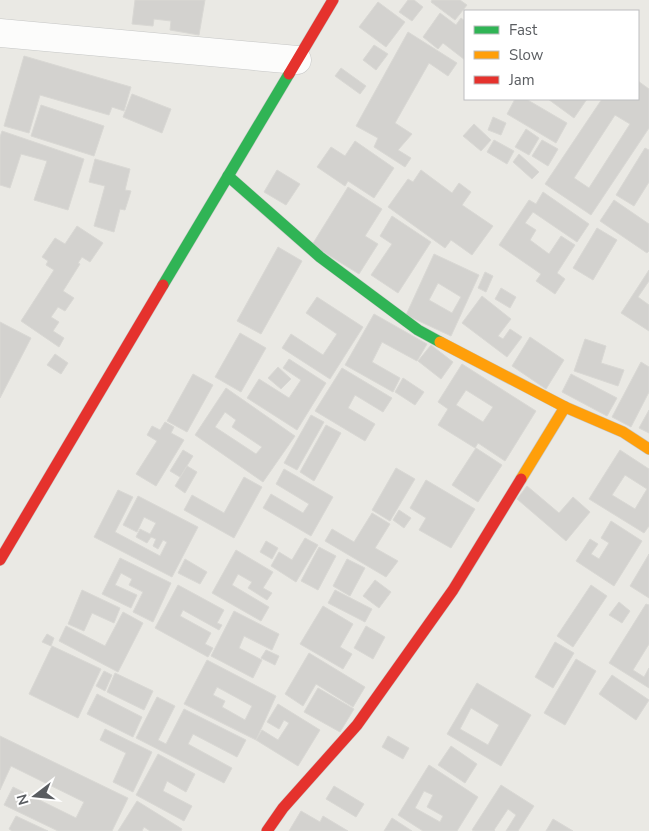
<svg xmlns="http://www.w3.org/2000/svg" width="649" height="831" font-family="'Nunito Sans',sans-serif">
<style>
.building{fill:#d3d2cf;stroke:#d9d8d4;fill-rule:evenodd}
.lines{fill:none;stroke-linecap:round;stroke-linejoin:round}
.street-casing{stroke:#c6c7c6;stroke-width:29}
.fast-casing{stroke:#c5c6c4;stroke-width:12}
.slow-casing{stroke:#c5c6c4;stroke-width:12}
.jam-casing{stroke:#c5c6c4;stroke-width:12}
.street{stroke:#fcfcfb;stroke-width:28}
.fast{stroke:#30b455;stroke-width:11}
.slow{stroke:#ff9f0a;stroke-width:11}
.jam{stroke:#e5322d;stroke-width:11}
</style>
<rect width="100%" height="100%" fill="#eae9e4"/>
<g class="building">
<path d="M135,0H205L199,35L170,30L171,21L154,19L153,26L132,24Z"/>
<path d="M408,0H414L423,7L412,21L399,12Z"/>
<path d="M432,0H460L467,5L455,20L431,2Z"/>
<path d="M378,2L405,22L386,47L359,27Z"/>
<path d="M440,13L456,25L461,18L465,21V60L443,43L438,49L423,37Z"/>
<path d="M408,32L457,63L448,76L429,63L395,123L412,134L398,150L411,158L405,167L374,147L378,138L356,126Z"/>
<path d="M374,45L388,54L376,70L363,60Z"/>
<path d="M24,56L131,87L124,111L112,107L109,115L40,95L29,133L4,126Z"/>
<path d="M341,68L366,86L360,94L335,76Z"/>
<path d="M638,81L649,89V128L591,215L545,184L602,99H638ZM615,115L630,124L589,188L574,178Z"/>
<path d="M132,94L171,109L162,133L123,117Z"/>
<path d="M515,99H526L567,123L556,143L507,114Z"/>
<path d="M548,99H587L574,118Z"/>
<path d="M41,105L104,126L94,156L31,136Z"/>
<path d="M493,117L506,123L501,135L488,130Z"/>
<path d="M474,124L491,140L481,151L463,136Z"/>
<path d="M526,129L539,138L529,155L515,147Z"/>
<path d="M2,131L84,159L68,210L34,200L47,161L21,154L10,188L0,185V137Z"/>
<path d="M494,140L514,151L507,164L487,152Z"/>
<path d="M542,140L558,149L548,166L532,156Z"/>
<path d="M355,141L394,168L374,198L348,181L345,186L317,167L331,147L345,156Z"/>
<path d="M645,148L649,150V182L634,206L616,195Z"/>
<path d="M519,154L539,172L532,179L513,162Z"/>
<path d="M95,159L130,169L125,190L131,191L125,210L120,209L114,232L94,226L105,186L89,182Z"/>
<path d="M277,170L300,184L286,205L264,192Z"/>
<path d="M421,170L452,193L459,183L471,192L462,205L493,226L472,255L451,240L445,248L388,207L408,179L413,182Z"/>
<path d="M348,187L382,209L365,236L378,244L359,274L312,245Z"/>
<path d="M543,192L589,224L577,242L533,212L525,223L536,230L530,240L549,254L561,236L575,245L557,273L565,279L555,294L536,281L541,274L499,245L529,200L536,204Z"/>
<path d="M614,200L649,224V251L647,253L600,221Z"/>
<path d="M392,216L431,242L398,293L371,275L392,244L380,236Z"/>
<path d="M77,226L103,243L90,262L82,257L78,263L80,264L63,291L74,298L65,311L58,307L51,317L59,322L53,331L64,338L59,347L21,321L54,270L46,265L48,261L42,257L55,238L65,244Z"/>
<path d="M597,228L617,240L593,280L573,268Z"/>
<path d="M278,247L302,261L261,334L237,321Z"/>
<path d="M434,254L479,275L451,336L406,315ZM438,283L461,297L452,313L429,300Z"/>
<path d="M649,270V281L638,297L649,305V331L621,313Z"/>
<path d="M485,272L493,276L486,292L478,288Z"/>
<path d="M501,288L516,297L510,308L495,299Z"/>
<path d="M482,296L511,319L498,336L503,339L510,329L522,337L507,357L462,323Z"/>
<path d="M317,297L363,327L330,379L282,348L291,334L323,355L337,334L306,313Z"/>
<path d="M374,314L427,344L417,361L382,342L372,362L400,378L393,392L345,365Z"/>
<path d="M0,322L31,338L0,398Z"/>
<path d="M240,333L266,348L241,392L215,377Z"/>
<path d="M530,337L564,360L546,389L512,366Z"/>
<path d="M585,339L606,346L601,363L624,370L618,386L574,371Z"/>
<path d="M431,345L453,362L441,379L418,361Z"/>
<path d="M55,354L68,363L61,374L47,365Z"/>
<path d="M289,359L326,383L297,430L247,398L259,379L289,398L301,380L283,368Z"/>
<path d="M641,362L649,367V392L631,427L612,417Z"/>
<path d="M462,364L536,411L505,461L478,443L475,448L438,425L448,409L438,402ZM466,390L493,407L483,422L456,405Z"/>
<path d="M278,367L291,379L281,389L268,378Z"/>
<path d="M342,368L392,398L383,412L355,395L348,408L375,424L365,441L315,411Z"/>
<path d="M193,374L213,385L187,432L167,421Z"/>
<path d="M571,374L617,398L607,416L562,392Z"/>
<path d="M403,378L424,392L415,405L395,392Z"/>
<path d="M226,388L295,436L263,482L195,435ZM225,412L236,420L232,427L262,447L256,454L215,427Z"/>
<path d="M649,410V433L639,428Z"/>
<path d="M311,415L324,422L297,470L284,463Z"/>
<path d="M165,422L174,427L171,433L184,440L156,486L136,474L157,441L147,435L152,426L160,430Z"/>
<path d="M326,425L341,433L314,481L300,472Z"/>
<path d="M476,448L502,465L478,502L452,485Z"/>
<path d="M183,450L193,456L180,477L170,471Z"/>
<path d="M620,450L649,469V526L644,533L589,499ZM625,475L647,489L635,509L612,495Z"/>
<path d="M187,466L197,472L185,493L175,486Z"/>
<path d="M396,468L415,479L390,521L372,510Z"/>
<path d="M284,469L333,497L311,536L263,508L271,494L303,513L309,504L276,484Z"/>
<path d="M244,477L262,487L234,538L184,510L192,495L224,513Z"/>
<path d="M426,480L475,509L451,548L419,530L426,518L410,508Z"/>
<path d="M527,486L559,513L573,497L590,512L566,541L517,499Z"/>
<path d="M118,490L133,497L115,532L160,556L167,542L163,540L158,549L153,546L156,539L151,537L147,543L136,537L140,529L150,534L156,523L144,517L137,532L123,525L138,496L198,527L172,577L94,537Z"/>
<path d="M399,510L411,518L404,528L393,520Z"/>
<path d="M372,513L390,524L375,548L398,561L386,577L325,541L332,529L354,542Z"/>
<path d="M611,521L642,541L614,586L576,561L590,539L598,544L591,554L599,559L609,543L601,538Z"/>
<path d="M305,538L318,545L296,582L271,566L279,552L292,560Z"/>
<path d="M266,541L278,548L272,559L260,552Z"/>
<path d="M319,547L336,556L318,590L301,581Z"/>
<path d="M236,550L273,572L263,588L272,593L267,600L248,588L252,582L238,574L232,585L269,607L261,621L212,593Z"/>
<path d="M649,554V598L630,586Z"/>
<path d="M120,558L171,583L153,622L133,612L143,592L129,585L132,579L121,573L115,585L137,595L131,608L102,594Z"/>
<path d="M185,559L207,572L200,584L178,573Z"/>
<path d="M347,559L365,568L350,596L333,586Z"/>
<path d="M375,580L391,592L379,608L363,596Z"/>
<path d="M178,585L224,610L217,623L222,625L219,630L183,610L180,616L211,633L205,644L213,648L208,657L155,628Z"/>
<path d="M591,585L607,596L573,647L557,636Z"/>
<path d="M82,590L120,608L114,623L92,613L84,631L68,624Z"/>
<path d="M335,590L372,609L365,622L328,603Z"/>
<path d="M619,602L630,611L622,623L609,615Z"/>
<path d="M646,604L649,605V644L633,670L644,677L649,668V688L609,663Z"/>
<path d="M323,606L353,624L340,647L352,654L343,669L300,644Z"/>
<path d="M234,611L279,634L272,650L244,636L239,648L262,660L253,678L211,656Z"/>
<path d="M123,612L143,623L118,672L59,641L66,626L105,646Z"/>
<path d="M366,626L385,637L373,659L354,648Z"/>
<path d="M47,634L54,638L51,646L42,642Z"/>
<path d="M555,642L574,653L553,688L535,677Z"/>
<path d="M52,646L101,669L78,718L29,694Z"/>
<path d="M266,650L279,656L275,665L261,658Z"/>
<path d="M309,653L365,687L353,707L316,684L303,706L285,694Z"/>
<path d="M576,659L596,671L565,725L544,713Z"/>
<path d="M207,660L276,696L256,740L184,704ZM217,687L252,706L245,720L222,707L225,701L213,695Z"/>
<path d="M104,671L112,675L105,691L96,686Z"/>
<path d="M115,673L153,691L144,710L107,692Z"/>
<path d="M612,675L649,700L636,720L599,694Z"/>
<path d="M477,683L531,715L501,766L447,734ZM471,708L499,725L488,745L460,729Z"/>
<path d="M318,688L354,709L340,732L304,712Z"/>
<path d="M97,694L142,717L133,737L87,714Z"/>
<path d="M157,697L175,706L158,740L166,744L184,709L246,740L237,757L193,734L188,744L232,768L224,783L136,738Z"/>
<path d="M278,704L320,730L298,766L256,740L262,730L278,740L289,723L284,720L279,729L267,722Z"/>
<path d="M105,729L152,752L133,792L113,782L126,753L100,740Z"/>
<path d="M0,736L128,798L112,831H58L4,805L13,787L76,818L84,802L11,766L0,790Z"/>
<path d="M388,736L409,748L403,759L382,747Z"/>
<path d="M451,746L477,764L465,783L438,765Z"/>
<path d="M158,754L195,774L186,792L167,781L163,791L192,806L184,821L136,795Z"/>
<path d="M429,765L478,797L457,831H423L398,815ZM424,791L433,795L427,807L443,816L440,822L415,808Z"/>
<path d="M501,785L534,806L518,831H506L516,815L508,809L494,830L495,831H475L472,830Z"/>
<path d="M334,786L364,804L356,817L326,799Z"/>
<path d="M137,801L182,829L181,831H150L144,827L142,831H118Z"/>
<path d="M301,811L320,822L323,816L348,831H289Z"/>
<path d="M16,816L48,831H12L9,829Z"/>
<path d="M392,818L412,831H384Z"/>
<path d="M553,819L573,831H546Z"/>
</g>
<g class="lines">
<defs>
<path id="street" d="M0,33L297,60"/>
<g id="fast">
<path d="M228,176L320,257L418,330L440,342"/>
<path d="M163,285L289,74"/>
</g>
<g id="slow">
<path d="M440,342L565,407L623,432L649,449"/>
<path d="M521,479L565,407"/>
</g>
<g id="jam">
<path d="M289,74L333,0"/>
<path d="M0,560L163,285"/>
<path d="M267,831L283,808L357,725L453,590L521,479"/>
</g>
</defs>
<use href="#street" class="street-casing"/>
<use href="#fast" class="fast-casing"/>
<use href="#slow" class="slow-casing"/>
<use href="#jam" class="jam-casing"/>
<use href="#street" class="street"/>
<use href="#fast" class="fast"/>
<use href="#slow" class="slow"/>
<use href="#jam" class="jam"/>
</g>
<rect x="464" y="10" width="175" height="90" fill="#ffffff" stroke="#bdbec0"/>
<rect x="474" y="26" width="25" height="8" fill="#30b455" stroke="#bdbec0"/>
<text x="509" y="35" font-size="15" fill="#5a5d61">Fast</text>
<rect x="474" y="51" width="25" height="8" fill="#ff9f0a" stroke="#bdbec0"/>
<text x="509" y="60" font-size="15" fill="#5a5d61">Slow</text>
<rect x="474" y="76" width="25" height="8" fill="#e5322d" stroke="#bdbec0"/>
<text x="509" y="85" font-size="15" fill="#5a5d61">Jam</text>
<g transform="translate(35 796) rotate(254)" stroke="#ffffff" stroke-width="4" paint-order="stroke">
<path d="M0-4L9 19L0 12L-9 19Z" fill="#5a5d61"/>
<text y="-8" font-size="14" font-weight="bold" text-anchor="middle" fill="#5a5d61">N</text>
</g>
</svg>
